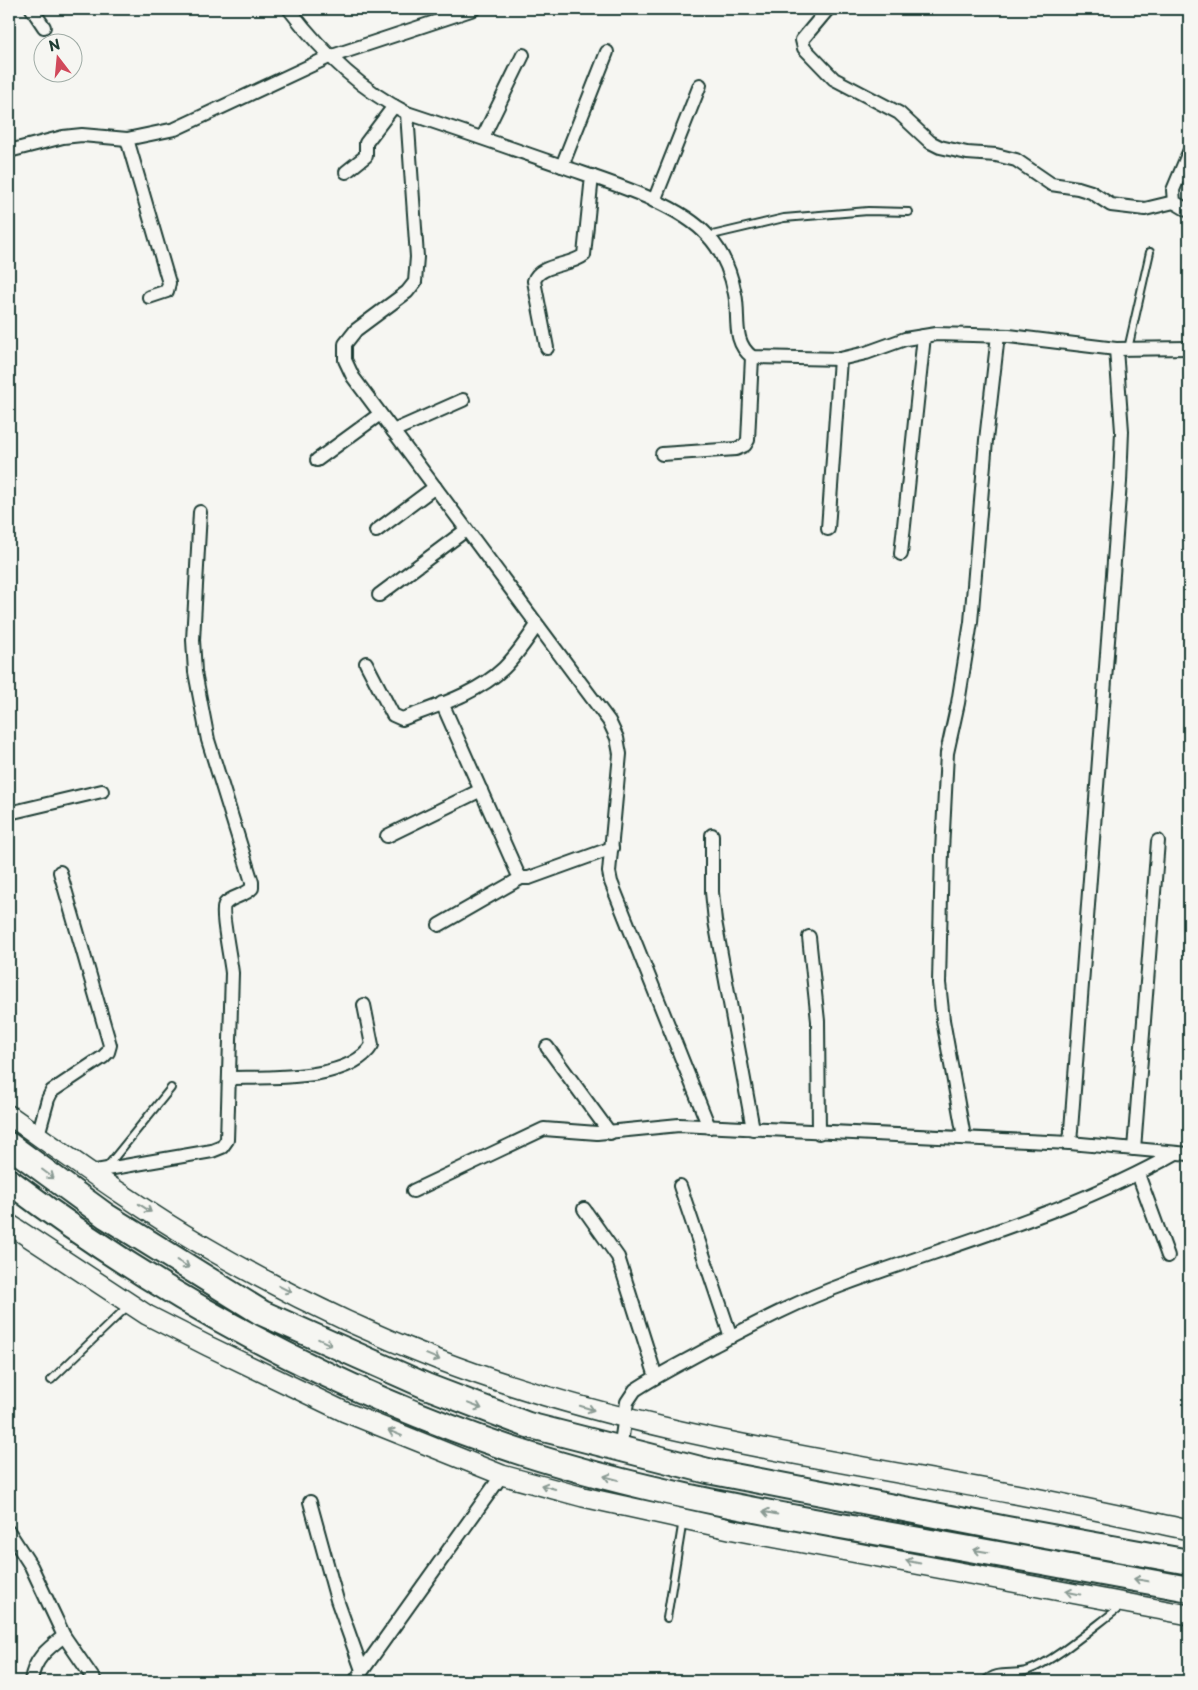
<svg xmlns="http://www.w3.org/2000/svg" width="1198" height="1690" font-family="'Playpen Sans',sans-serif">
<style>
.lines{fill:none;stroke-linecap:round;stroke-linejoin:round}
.lane-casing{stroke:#1f3d34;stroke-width:10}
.street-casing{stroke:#1f3d34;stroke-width:16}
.secondary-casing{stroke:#1f3d34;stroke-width:22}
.highway-casing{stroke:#1f3d34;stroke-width:28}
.lane{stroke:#f6f6f2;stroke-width:6}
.street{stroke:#f6f6f2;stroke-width:12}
.secondary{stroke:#f6f6f2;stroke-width:19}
.highway{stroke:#f6f6f2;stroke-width:24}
.oneway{stroke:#8a9a93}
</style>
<rect width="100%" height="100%" fill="#f6f6f2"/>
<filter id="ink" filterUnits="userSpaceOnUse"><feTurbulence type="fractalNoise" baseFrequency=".02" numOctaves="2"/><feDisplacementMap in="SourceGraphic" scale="10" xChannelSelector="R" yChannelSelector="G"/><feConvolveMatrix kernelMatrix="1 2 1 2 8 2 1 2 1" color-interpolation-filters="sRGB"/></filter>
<g filter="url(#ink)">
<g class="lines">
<defs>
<g id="lane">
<path d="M708,236L784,218L868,211L909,212"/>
<path d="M1128,349L1150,252"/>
<path d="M106,1168L171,1088"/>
<path d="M51,1380L129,1305"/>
<path d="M667,1618L683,1520"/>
<path d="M985,1681C997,1668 1014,1676 1029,1670C1055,1661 1098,1623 1122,1606"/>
</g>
<g id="street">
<path d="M32,9L44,27"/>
<path d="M289,9C321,51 359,89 407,113C459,130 510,148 562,166C604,181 678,202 708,236C722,251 731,273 735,294C740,316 731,341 752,357L840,359L866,353L905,339L936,334L1009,336L1116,349L1189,348"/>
<path d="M828,9L802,40L804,48L834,79L899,113L930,142L940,147L967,153L996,155L1016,160L1051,184L1078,188L1091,192L1111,205L1145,209L1174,202"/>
<path d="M407,113L417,257L415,282L407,292L356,330L345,344V360L353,377L609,721L617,738L620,754L609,872L611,882L709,1127"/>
<path d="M483,137L523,55"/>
<path d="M127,139L169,283L167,291L149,297"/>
<path d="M9,151L63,137L82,135L127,139L175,129L329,57L474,9"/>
<path d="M1189,152L1173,190L1174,202L1189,211"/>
<path d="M562,166L607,52"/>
<path d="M346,172L366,156V143L394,106"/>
<path d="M654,201L700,85"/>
<path d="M547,348L534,281C539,264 571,266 584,255L592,176"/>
<path d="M393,431L463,400"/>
<path d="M662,454L736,449L745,445L748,440L752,357"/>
<path d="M317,460L380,414"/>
<path d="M828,529L840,359"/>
<path d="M376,531L435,487"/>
<path d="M901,554L924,336"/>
<path d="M379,595L466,530"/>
<path d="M366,663L393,715L402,719C436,706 477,694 504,668C517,655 527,640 537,625"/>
<path d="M442,703L517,872L521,878H529L612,848"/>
<path d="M9,813L102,791"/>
<path d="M712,835V892L715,921L753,1129"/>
<path d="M387,836L481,790"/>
<path d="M439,925L521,878"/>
<path d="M809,937L818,1021L819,1133"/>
<path d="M547,1047L610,1133"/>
<path d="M230,1078C268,1077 350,1082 372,1045L364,1005"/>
<path d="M38,1135L48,1099L52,1091L103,1057L108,1052L110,1045L60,872"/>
<path d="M964,1137L943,1020L939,983L942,851L947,753L958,703L971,622L986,440L998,335"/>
<path d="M1070,1143L1120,482L1122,431L1116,349"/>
<path d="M1134,1149L1158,841"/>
<path d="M90,1172L212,1151L222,1147L227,1140L232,973C231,961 220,910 225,904C232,896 245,896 252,888V882L208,740L195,672L193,640L200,512"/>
<path d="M1138,1174L1168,1256"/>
<path d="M680,1186L731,1337"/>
<path d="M413,1191L544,1129L597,1133L679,1125L1070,1143L1189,1154"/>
<path d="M584,1209L618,1257L656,1377"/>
<path d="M620,1450L627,1402L635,1390C659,1374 686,1361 711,1347C755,1324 798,1301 845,1284C956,1243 1072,1212 1176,1153"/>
<path d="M310,1502L337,1600L362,1670"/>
<path d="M9,1532L31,1566L64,1636L95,1681"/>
<path d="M31,1681C34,1659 47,1649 64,1636"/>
<path d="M355,1681L502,1475"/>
</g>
<g id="secondary">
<path d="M9,1115C73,1160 137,1207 204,1246C279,1290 358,1329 439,1360C624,1431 820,1458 1015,1494C1073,1505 1131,1518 1189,1530"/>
<path d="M9,1224L147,1315L208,1346L345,1412L502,1475L583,1497L734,1530L1189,1615"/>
</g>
<g id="highway">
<path d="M9,1145L106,1216L262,1313L426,1386L528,1425L708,1471L1007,1529L1189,1562"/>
<path d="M9,1181C163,1298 339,1393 523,1453C632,1488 745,1509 858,1529C968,1549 1079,1568 1189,1589"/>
</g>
</defs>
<use href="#lane" class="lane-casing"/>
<use href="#street" class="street-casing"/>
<use href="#secondary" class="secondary-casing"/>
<use href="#highway" class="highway-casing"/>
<use href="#lane" class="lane"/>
<use href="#street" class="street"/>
<use href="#secondary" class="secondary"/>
<use href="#highway" class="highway"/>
</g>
<defs><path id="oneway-shaft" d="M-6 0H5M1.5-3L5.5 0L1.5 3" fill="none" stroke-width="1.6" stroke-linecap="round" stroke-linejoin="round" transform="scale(1.25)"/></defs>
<g class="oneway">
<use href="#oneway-shaft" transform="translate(48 1174) rotate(37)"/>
<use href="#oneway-shaft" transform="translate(145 1208) rotate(33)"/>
<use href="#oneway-shaft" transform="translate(183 1264) rotate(31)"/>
<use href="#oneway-shaft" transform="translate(285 1289) rotate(27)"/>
<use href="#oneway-shaft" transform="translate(325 1342) rotate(25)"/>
<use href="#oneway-shaft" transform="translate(433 1357) rotate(23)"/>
<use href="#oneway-shaft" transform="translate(475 1406) rotate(21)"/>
<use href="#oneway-shaft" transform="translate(587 1408) rotate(17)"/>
<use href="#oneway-shaft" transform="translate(395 1433) rotate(-158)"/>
<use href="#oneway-shaft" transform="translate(611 1478) rotate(-165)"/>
<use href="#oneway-shaft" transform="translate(548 1487) rotate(-165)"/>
<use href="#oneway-shaft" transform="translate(770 1513) rotate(-169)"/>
<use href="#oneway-shaft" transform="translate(981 1551) rotate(-170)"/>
<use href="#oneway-shaft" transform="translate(913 1562) rotate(-169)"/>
<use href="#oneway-shaft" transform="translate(1141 1580) rotate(-170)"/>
<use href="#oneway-shaft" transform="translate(1073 1593) rotate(-169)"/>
</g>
</g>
<rect width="1198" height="1690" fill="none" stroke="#f6f6f2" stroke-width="30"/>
<rect x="15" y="15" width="1168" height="1660" fill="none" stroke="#1f3d34" stroke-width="2" filter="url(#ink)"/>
<g transform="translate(58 58) rotate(344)"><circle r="24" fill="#f6f6f2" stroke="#a0aca6"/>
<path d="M0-4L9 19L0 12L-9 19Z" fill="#d1495b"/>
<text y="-8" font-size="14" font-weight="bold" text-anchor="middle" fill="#1f3d34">N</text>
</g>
</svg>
